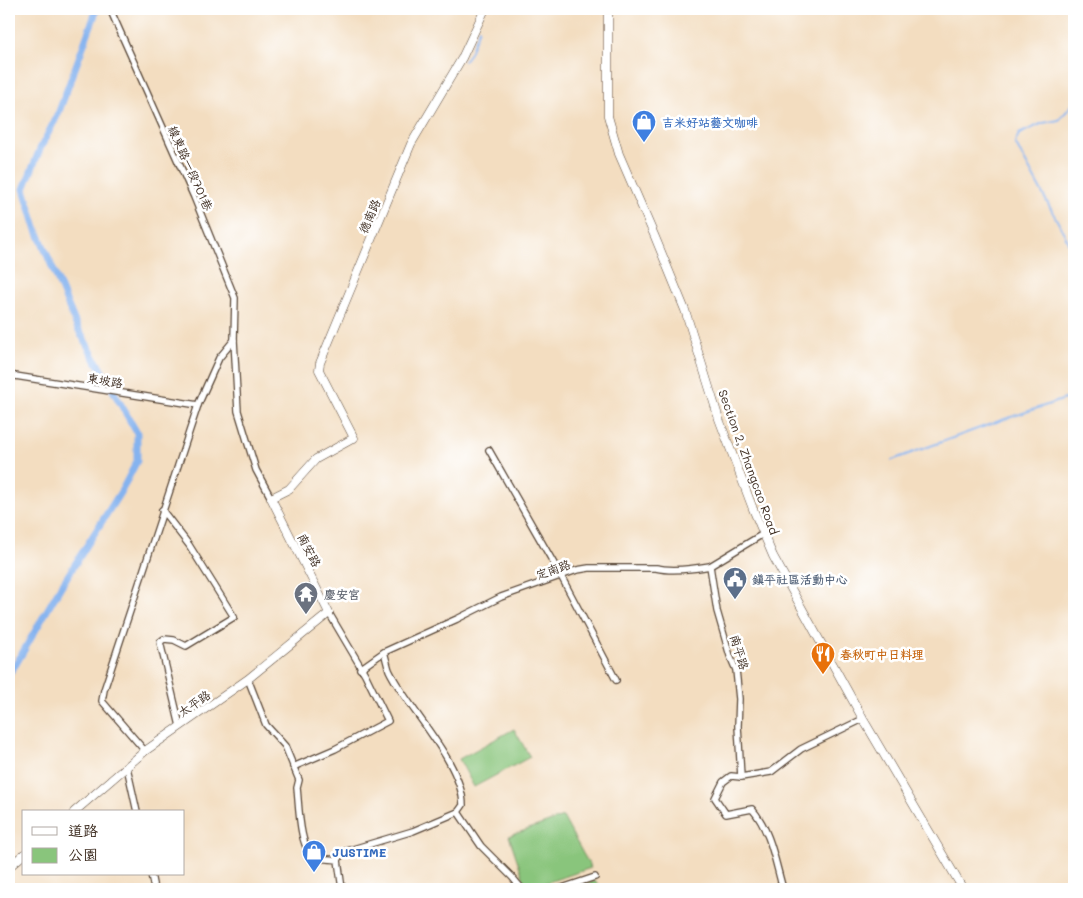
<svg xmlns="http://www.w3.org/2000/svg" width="1083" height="898" font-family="Mali,'LXGW WenKai TC',sans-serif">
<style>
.green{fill:#89c57c;stroke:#62784d}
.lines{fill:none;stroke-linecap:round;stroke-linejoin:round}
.stream{stroke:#85b3ef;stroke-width:2}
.canal{stroke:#85b3ef;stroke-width:7}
.minor-casing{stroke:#574536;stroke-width:8}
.tertiary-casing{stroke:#574536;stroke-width:9}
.minor{stroke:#fff;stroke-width:5.5}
.tertiary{stroke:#fff;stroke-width:8}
.labels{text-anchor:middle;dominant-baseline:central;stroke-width:5;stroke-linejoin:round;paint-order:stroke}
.shop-label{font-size:12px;font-weight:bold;fill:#366cbe;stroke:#fff;text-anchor:start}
.street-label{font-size:12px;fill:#3b2a1e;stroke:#fff}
.service-label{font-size:12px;font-weight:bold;fill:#4e5e75;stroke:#fff;text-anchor:start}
.worship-label{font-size:12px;font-weight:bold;fill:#5b616d;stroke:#fff;text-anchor:start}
.food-label{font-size:12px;font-weight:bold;fill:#c56008;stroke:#fff;text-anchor:start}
</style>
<rect width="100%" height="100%" fill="#fff"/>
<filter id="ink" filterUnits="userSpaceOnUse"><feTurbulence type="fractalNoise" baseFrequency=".02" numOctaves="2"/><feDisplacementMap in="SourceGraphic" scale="10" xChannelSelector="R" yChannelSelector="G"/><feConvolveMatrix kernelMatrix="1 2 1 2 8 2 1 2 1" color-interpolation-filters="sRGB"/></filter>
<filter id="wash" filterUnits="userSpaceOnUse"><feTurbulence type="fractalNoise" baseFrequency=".0096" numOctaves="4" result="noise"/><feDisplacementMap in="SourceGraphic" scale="20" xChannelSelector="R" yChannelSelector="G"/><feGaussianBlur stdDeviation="1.12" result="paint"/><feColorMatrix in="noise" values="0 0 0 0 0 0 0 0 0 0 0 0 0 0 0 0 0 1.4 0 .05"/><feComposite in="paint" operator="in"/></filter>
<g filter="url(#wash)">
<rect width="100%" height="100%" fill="#f3ddc0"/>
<g class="green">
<path d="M514,729L530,757L474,787L459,759Z"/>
<path d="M563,817L591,868L527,889L509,836Z"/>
<path d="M595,881L602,889H568Z"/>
</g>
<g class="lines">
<g class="stream">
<path d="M464,61L470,53L479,29"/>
<path d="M1074,103L1059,120L1043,123L1019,134L1015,143L1065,235L1074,255"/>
<path d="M892,460L1002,420L1074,396"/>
</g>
<path class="canal" d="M9,673L16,664L60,588L123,488L137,461V433L77,327L36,228L24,189L40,149L58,114L97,9"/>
</g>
</g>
<g filter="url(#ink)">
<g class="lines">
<defs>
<g id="minor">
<path d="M110,9L194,197L235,298L234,340L238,411L256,470L271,498"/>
<path d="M9,375L198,405"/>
<path d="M489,450L561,576L616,680"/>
<path d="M162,510L189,545L234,617L186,646L174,640L164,639L160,642L180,726"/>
<path d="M710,566L717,611L730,656L736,670L739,699L738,726L741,777"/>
<path d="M360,669L384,652L457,619L501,597L577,570L589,568H656C673,572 693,569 710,566L763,534"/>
<path d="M248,679L266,725L285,746L299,780L297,788C299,804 299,851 315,857C321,860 330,858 338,860L342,889"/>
<path d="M145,751L102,701L104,690L198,405L219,358L234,340"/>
<path d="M127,767L137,812"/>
<path d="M293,767L335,749L388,721L365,674L329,613"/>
<path d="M458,812L481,846L512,877L522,889"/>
<path d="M338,860L343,852L413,831L458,812L463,805C462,761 408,710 389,670C387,664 386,658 384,652"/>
<path d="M151,874L154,889"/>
<path d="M559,889L595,877"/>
<path d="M783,889C775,862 771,831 752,809L726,814L715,798L723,782L731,776L741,777L771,772L801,749L863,719"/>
</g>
<g id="tertiary">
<path d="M608,9V116L619,154L655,237L685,310L719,419L753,509L773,556L863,719L963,889"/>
<path d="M74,812L145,751L248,679L329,613L271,498L289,489L316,459L354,438L319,370L320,363L411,144L462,58L485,9"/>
<path d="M9,867L24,854"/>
</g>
</defs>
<use href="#minor" class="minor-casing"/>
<use href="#tertiary" class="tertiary-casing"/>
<use href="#minor" class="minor"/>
<use href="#tertiary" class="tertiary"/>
</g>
</g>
<defs>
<symbol id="shop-pin" viewBox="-11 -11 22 30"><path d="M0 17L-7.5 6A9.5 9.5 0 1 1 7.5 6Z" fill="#3f7fe0" stroke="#fff"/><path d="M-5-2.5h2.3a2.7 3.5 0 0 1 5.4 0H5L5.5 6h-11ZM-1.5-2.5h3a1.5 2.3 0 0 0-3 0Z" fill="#fff"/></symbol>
<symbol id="civic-pin" viewBox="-11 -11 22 30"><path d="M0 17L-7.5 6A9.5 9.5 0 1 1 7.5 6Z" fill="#5c6f8a" stroke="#fff"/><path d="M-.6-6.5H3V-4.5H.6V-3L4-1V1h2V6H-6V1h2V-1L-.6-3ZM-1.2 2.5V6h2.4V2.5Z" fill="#fff"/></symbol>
<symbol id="temple-pin" viewBox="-11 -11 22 30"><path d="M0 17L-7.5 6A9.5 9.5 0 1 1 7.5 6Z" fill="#6b7280" stroke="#fff"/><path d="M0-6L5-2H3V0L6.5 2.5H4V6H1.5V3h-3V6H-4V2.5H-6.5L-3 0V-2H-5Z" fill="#fff"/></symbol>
<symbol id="restaurant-pin" viewBox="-11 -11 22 30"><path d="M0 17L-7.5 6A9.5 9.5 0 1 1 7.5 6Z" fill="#e8710a" stroke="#fff"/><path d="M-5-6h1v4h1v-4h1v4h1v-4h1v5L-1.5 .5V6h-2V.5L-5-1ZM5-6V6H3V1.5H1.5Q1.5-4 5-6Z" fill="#fff"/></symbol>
</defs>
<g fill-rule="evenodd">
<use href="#shop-pin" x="630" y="108" width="28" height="38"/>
<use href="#civic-pin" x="721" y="565" width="28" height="38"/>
<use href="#temple-pin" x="292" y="580" width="28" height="38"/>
<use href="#restaurant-pin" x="809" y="640" width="28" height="38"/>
<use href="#shop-pin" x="300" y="838" width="28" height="38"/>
</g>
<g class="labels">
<g class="shop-label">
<text x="662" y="122">吉米好站藝文咖啡</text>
<text x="332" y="852">JUSTIME</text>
</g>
<g class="street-label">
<text transform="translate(191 168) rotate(66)">線東路一段701巷</text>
<text transform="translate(369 216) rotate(-67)">德南路</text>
<text transform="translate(105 380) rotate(9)">東坡路</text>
<text transform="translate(749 462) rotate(70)">Section 2, Zhangcao Road</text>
<text transform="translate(310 550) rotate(63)">南安路</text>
<text transform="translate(553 569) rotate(-20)">定南路</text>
<text transform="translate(740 652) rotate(73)">南平路</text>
<text transform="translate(194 703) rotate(-35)">太平路</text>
</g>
<g class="service-label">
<text x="752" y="579">鎮平社區活動中心</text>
</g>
<g class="worship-label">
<text x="324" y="594">慶安宮</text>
</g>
<g class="food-label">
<text x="840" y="654">春秋町中日料理</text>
</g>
</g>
<rect width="1083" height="898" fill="none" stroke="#fff" stroke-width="30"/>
<rect x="22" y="810" width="162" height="65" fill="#ffffff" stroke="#b1aaa5"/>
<rect x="32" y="827" width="25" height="8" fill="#ffffff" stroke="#b1aaa5"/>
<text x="68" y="836" font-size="15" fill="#3b2a1e">道路</text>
<rect x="32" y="848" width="25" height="15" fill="#89c57c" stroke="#b1aaa5"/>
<text x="68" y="860" font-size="15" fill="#3b2a1e">公園</text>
</svg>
